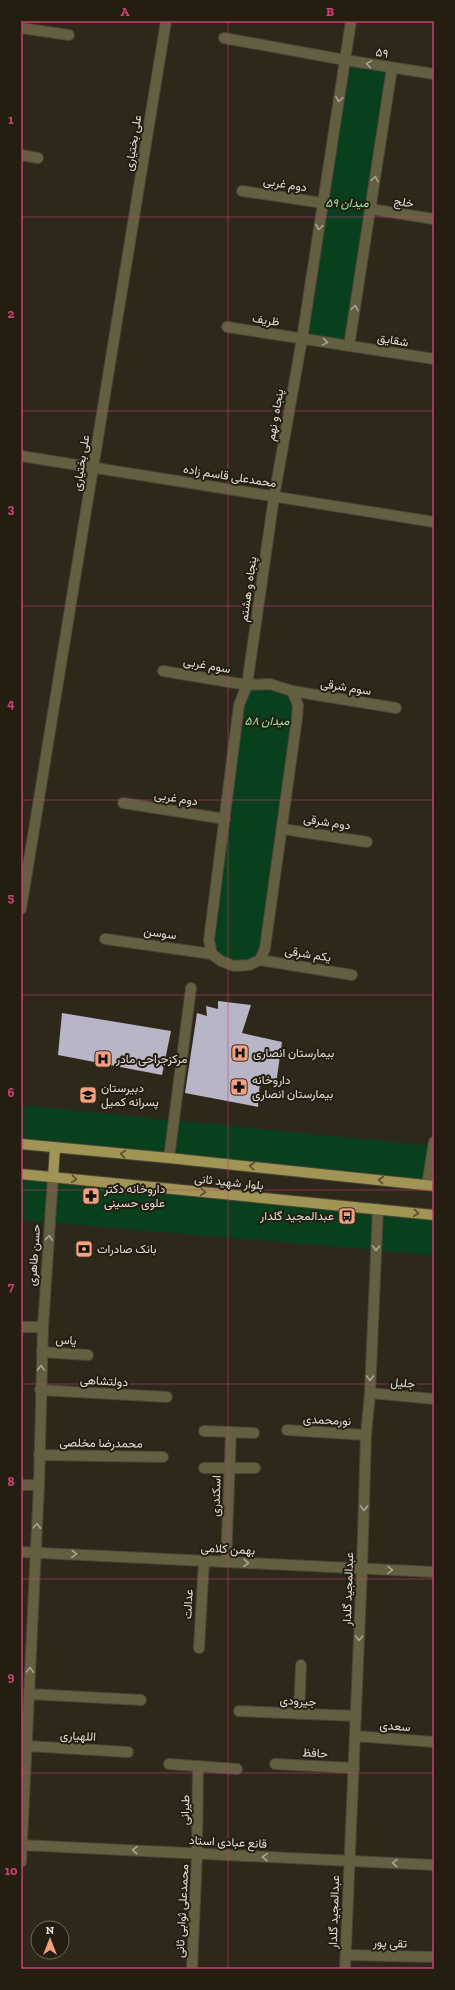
<svg xmlns="http://www.w3.org/2000/svg" width="455" height="1990" font-family="'Zilla Slab',Vazirmatn,serif">
<style>
.green{fill:#083f1d}
.building{fill:#b8b5c6}
.lines{fill:none;stroke-linecap:round;stroke-linejoin:round}
.minor-casing{stroke:#4b4538;stroke-width:12}
.major-casing{stroke:#4b4538;stroke-width:12}
.minor{stroke:#645f41;stroke-width:10}
.major{stroke:#a09555;stroke-width:10}
.oneway{stroke:#a9a593}
.oneway2{stroke:#564e2c}
.grid{fill:none;stroke:#c84074;stroke-width:1;stroke-opacity:0.55}
.labels{text-anchor:middle;dominant-baseline:central;stroke-width:4;stroke-linejoin:round;paint-order:stroke}
.street-label{font-size:12px;fill:#e2ded6;stroke:#241e11}
.park-label{font-size:12px;font-style:italic;fill:#8eeba6;stroke:#241e11}
.poi-label{font-size:12px;fill:#e2ded6;stroke:#241e11;text-anchor:start}
.neatline{fill:none;stroke:#c84074;stroke-width:1.5}
.grid-label{font-size:13px;text-anchor:middle;font-weight:bold;fill:#c84074}
</style>
<rect width="100%" height="100%" fill="#2e281a"/>
<g class="green">
<path d="M345,60L392,68L349,346L302,339Z"/>
<path d="M247,685L292,691L298,705L260,960L234,966L212,954L225,819Z"/>
<path d="M21,1105L434,1146V1186L21,1144Z"/>
<path d="M21,1174L434,1215V1255L21,1220Z"/>
</g>
<g class="building">
<path d="M218,1001L251,1005L242,1033L282,1042L276,1084L260,1080L258,1107L185,1093L197,1013L207,1016L206,1006L218,1009Z"/>
<path d="M62,1013L171,1031L162,1075L58,1055Z"/>
</g>
<g class="lines">
<defs>
<g id="minor">
<path d="M21,28L69,35"/>
<path d="M224,38L345,60L434,74"/>
<path d="M21,155L38,158"/>
<path d="M242,191L323,203"/>
<path d="M370,209L434,219"/>
<path d="M227,327L434,359"/>
<path d="M349,346L392,68"/>
<path d="M21,456L434,522"/>
<path d="M163,671L247,685L274,497L302,339L351,21"/>
<path d="M270,684L292,691L298,705L297,718L265,948L260,960L249,965L234,966L221,961L212,954L209,940L239,705L247,685Z"/>
<path d="M292,691L396,708"/>
<path d="M123,803L225,819"/>
<path d="M283,829L367,842"/>
<path d="M21,909L166,21"/>
<path d="M105,939L212,954"/>
<path d="M260,960L352,975"/>
<path d="M169,1158L191,988"/>
<path d="M427,1185L434,1142"/>
<path d="M21,1327H43"/>
<path d="M42,1352L88,1355"/>
<path d="M40,1390L167,1397"/>
<path d="M370,1393L434,1399"/>
<path d="M287,1430L366,1435"/>
<path d="M204,1431L254,1433"/>
<path d="M39,1455L163,1457"/>
<path d="M204,1468H255"/>
<path d="M21,1485H39"/>
<path d="M21,1552L434,1572"/>
<path d="M226,1562L231,1432"/>
<path d="M199,1648L204,1560"/>
<path d="M29,1694L141,1700"/>
<path d="M239,1711L356,1716"/>
<path d="M299,1714L301,1665"/>
<path d="M355,1736L434,1742"/>
<path d="M27,1746L128,1752"/>
<path d="M169,1764L237,1769"/>
<path d="M275,1764L354,1768"/>
<path d="M21,1845L434,1865"/>
<path d="M21,1862L39,1485L43,1327L53,1177"/>
<path d="M346,1955L434,1957"/>
<path d="M192,1969L197,1854L198,1766"/>
<path d="M345,1969L362,1568L366,1435L370,1393L378,1209"/>
</g>
<g id="major">
<path d="M21,1144L169,1158L434,1186"/>
<path d="M21,1174L434,1215"/>
<path d="M53,1177L55,1148"/>
</g>
</defs>
<use href="#minor" class="minor-casing"/>
<use href="#major" class="major-casing"/>
<use href="#minor" class="minor"/>
<use href="#major" class="major"/>
</g>
<defs><path id="oneway-chevron" d="M-2-3.5L2.5 0L-2 3.5" fill="none" stroke-width="1.6" stroke-linecap="round" stroke-linejoin="round"/></defs>
<g class="oneway">
<use href="#oneway-chevron" transform="translate(369 64) rotate(-171)"/>
<use href="#oneway-chevron" transform="translate(339 99) rotate(99)"/>
<use href="#oneway-chevron" transform="translate(375 179) rotate(-81)"/>
<use href="#oneway-chevron" transform="translate(319 227) rotate(99)"/>
<use href="#oneway-chevron" transform="translate(355 308) rotate(-81)"/>
<use href="#oneway-chevron" transform="translate(325 342) rotate(9)"/>
<use href="#oneway-chevron" transform="translate(49 1238) rotate(-86)"/>
<use href="#oneway-chevron" transform="translate(376 1248) rotate(92)"/>
<use href="#oneway-chevron" transform="translate(41 1368) rotate(-88)"/>
<use href="#oneway-chevron" transform="translate(370 1378) rotate(92)"/>
<use href="#oneway-chevron" transform="translate(364 1508) rotate(92)"/>
<use href="#oneway-chevron" transform="translate(37 1526) rotate(-87)"/>
<use href="#oneway-chevron" transform="translate(74 1554) rotate(3)"/>
<use href="#oneway-chevron" transform="translate(246 1563) rotate(3)"/>
<use href="#oneway-chevron" transform="translate(390 1570) rotate(3)"/>
<use href="#oneway-chevron" transform="translate(359 1638) rotate(92)"/>
<use href="#oneway-chevron" transform="translate(30 1670) rotate(-87)"/>
<use href="#oneway-chevron" transform="translate(135 1850) rotate(-177)"/>
<use href="#oneway-chevron" transform="translate(265 1857) rotate(-177)"/>
<use href="#oneway-chevron" transform="translate(395 1863) rotate(-177)"/>
</g>
<g class="oneway2">
<use href="#oneway-chevron" transform="translate(123 1154) rotate(-175)"/>
<use href="#oneway-chevron" transform="translate(252 1166) rotate(-174)"/>
<use href="#oneway-chevron" transform="translate(74 1179) rotate(6)"/>
<use href="#oneway-chevron" transform="translate(381 1180) rotate(-174)"/>
<use href="#oneway-chevron" transform="translate(203 1192) rotate(6)"/>
<use href="#oneway-chevron" transform="translate(416 1213) rotate(6)"/>
</g>
<path class="grid" d="M228,21V1969M21,217H434M21,411H434M21,606H434M21,800H434M21,995H434M21,1190H434M21,1384H434M21,1579H434M21,1773H434"/>
<defs>
<symbol id="hospital-square" viewBox="-11 -11 22 22"><rect x="-9" y="-9" width="18" height="18" rx="4" fill="#f2a07f" stroke="#241e11"/><path d="M-5-5h3v3.5h4V-5h3V5h-3V1.5h-4V5h-3Z" fill="#111"/></symbol>
<symbol id="pharmacy-square" viewBox="-11 -11 22 22"><rect x="-9" y="-9" width="18" height="18" rx="4" fill="#f2a07f" stroke="#241e11"/><path d="M-2-6h4v4h4v4h-4v4h-4v-4h-4v-4h4Z" fill="#111"/></symbol>
<symbol id="school-square" viewBox="-11 -11 22 22"><rect x="-9" y="-9" width="18" height="18" rx="4" fill="#f2a07f" stroke="#241e11"/><path d="M0-5L7-2L0 1L-7-2ZM-4 1L0 2.5L4 1V4Q0 6-4 4Z" fill="#111"/></symbol>
<symbol id="bus-square" viewBox="-11 -11 22 22"><rect x="-9" y="-9" width="18" height="18" rx="4" fill="#f2a07f" stroke="#241e11"/><path d="M-5-6H5V4H4V6H2V4H-2V6H-4V4H-5ZM-3.5-4V0h7V-4ZM-3.5 1.2v1.5H-2V1.2ZM2 1.2v1.5H3.5V1.2Z" fill="#111"/></symbol>
<symbol id="bank-square" viewBox="-11 -11 22 22"><rect x="-9" y="-9" width="18" height="18" rx="4" fill="#f2a07f" stroke="#241e11"/><path d="M-6-4H6V4H-6ZM0-2.3a2.3 2.3 0 1 0 0 4.6a2.3 2.3 0 1 0 0-4.6Z" fill="#111"/></symbol>
</defs>
<g fill-rule="evenodd">
<use href="#hospital-square" x="230" y="1043" width="20" height="20"/>
<use href="#hospital-square" x="93" y="1049" width="20" height="20"/>
<use href="#pharmacy-square" x="229" y="1077" width="20" height="20"/>
<use href="#school-square" x="78" y="1085" width="20" height="20"/>
<use href="#pharmacy-square" x="81" y="1186" width="20" height="20"/>
<use href="#bus-square" x="337" y="1206" width="20" height="20"/>
<use href="#bank-square" x="74" y="1239" width="20" height="20"/>
</g>
<g class="labels">
<g class="street-label">
<text transform="translate(382 53) rotate(10)">۵۹</text>
<text transform="translate(133 143) rotate(-81)">علی بختیاری</text>
<text transform="translate(285 184) rotate(9)">دوم غربی</text>
<text transform="translate(404 202) rotate(9)">خلج</text>
<text transform="translate(266 320) rotate(9)">ظریف</text>
<text transform="translate(393 340) rotate(9)">شقایق</text>
<text transform="translate(275 415) rotate(-80)">پنجاه و نهم</text>
<text transform="translate(81 463) rotate(-81)">علی بختیاری</text>
<text transform="translate(230 476) rotate(9)">محمدعلی قاسم زاده</text>
<text transform="translate(248 589) rotate(-82)">پنجاه و هشتم</text>
<text transform="translate(207 665) rotate(10)">سوم غربی</text>
<text transform="translate(346 687) rotate(9)">سوم شرقی</text>
<text transform="translate(176 798) rotate(9)">دوم غربی</text>
<text transform="translate(327 822) rotate(9)">دوم شرقی</text>
<text transform="translate(160 933) rotate(8)">سوسن</text>
<text transform="translate(308 954) rotate(9)">یکم شرقی</text>
<text transform="translate(229 1182) rotate(6)">بلوار شهید ثانی</text>
<text transform="translate(34 1255) rotate(-86)">حسن طاهری</text>
<text transform="translate(66 1340) rotate(4)">یاس</text>
<text transform="translate(104 1381) rotate(3)">دولتشاهی</text>
<text transform="translate(403 1383) rotate(5)">جلیل</text>
<text transform="translate(327 1420) rotate(3)">نورمحمدی</text>
<text transform="translate(101 1443) rotate(1)">محمدرضا مخلصی</text>
<text transform="translate(216 1496) rotate(-88)">اسکندری</text>
<text transform="translate(228 1549) rotate(3)">بهمن کلامی</text>
<text transform="translate(348 1589) rotate(-88)">عبدالمجید گلدار</text>
<text transform="translate(188 1604) rotate(-87)">عدالت</text>
<text transform="translate(298 1701) rotate(3)">جیرودی</text>
<text transform="translate(395 1726) rotate(4)">سعدی</text>
<text transform="translate(78 1736) rotate(3)">اللهیاری</text>
<text transform="translate(315 1753) rotate(3)">حافظ</text>
<text transform="translate(185 1810) rotate(-89)">طیرانی</text>
<text transform="translate(228 1842) rotate(3)">قانع عبادی استاد</text>
<text transform="translate(182 1911) rotate(-87)">محمدعلی ثوابی ثانی</text>
<text transform="translate(334 1912) rotate(-88)">عبدالمجید گلدار</text>
<text transform="translate(390 1943) rotate(2)">تقی پور</text>
</g>
<g class="park-label">
<text x="347" y="203">میدان ۵۹</text>
<text x="267" y="721">میدان ۵۸</text>
</g>
<g class="poi-label">
<text x="253" y="1053">بیمارستان انصاری</text>
<text x="116" y="1059">مرکزجراحی مادر</text>
<text x="252" y="1080">داروخانه<tspan x="252" dy="14">بیمارستان انصاری</tspan></text>
<text x="101" y="1088">دبیرستان<tspan x="101" dy="14">پسرانه کمیل</tspan></text>
<text x="104" y="1189">داروخانه دکتر<tspan x="104" dy="14">علوی حسینی</tspan></text>
<text x="334" y="1216" text-anchor="end">عبدالمجید گلدار</text>
<text x="97" y="1249">بانک صادرات</text>
</g>
</g>
<rect width="455" height="1990" fill="none" stroke="#241e11" stroke-width="44"/>
<g transform="translate(50 1940)"><circle r="19" fill="#241e11" stroke="#706b60"/>
<path d="M0-3L7 15L0 10L-7 15Z" fill="#f2a07f"/>
<text y="-6" font-size="11" font-weight="bold" text-anchor="middle" fill="#e2ded6">N</text>
</g>
<rect x="22" y="22" width="411" height="1946" class="neatline"/>
<g class="grid-label">
<text x="125" y="16">A</text>
<text x="330" y="16">B</text>
<text x="11" y="124">1</text>
<text x="11" y="318">2</text>
<text x="11" y="513">3</text>
<text x="11" y="708">4</text>
<text x="11" y="902">5</text>
<text x="11" y="1097">6</text>
<text x="11" y="1291">7</text>
<text x="11" y="1486">8</text>
<text x="11" y="1681">9</text>
<text x="11" y="1875">10</text>
</g>
</svg>
